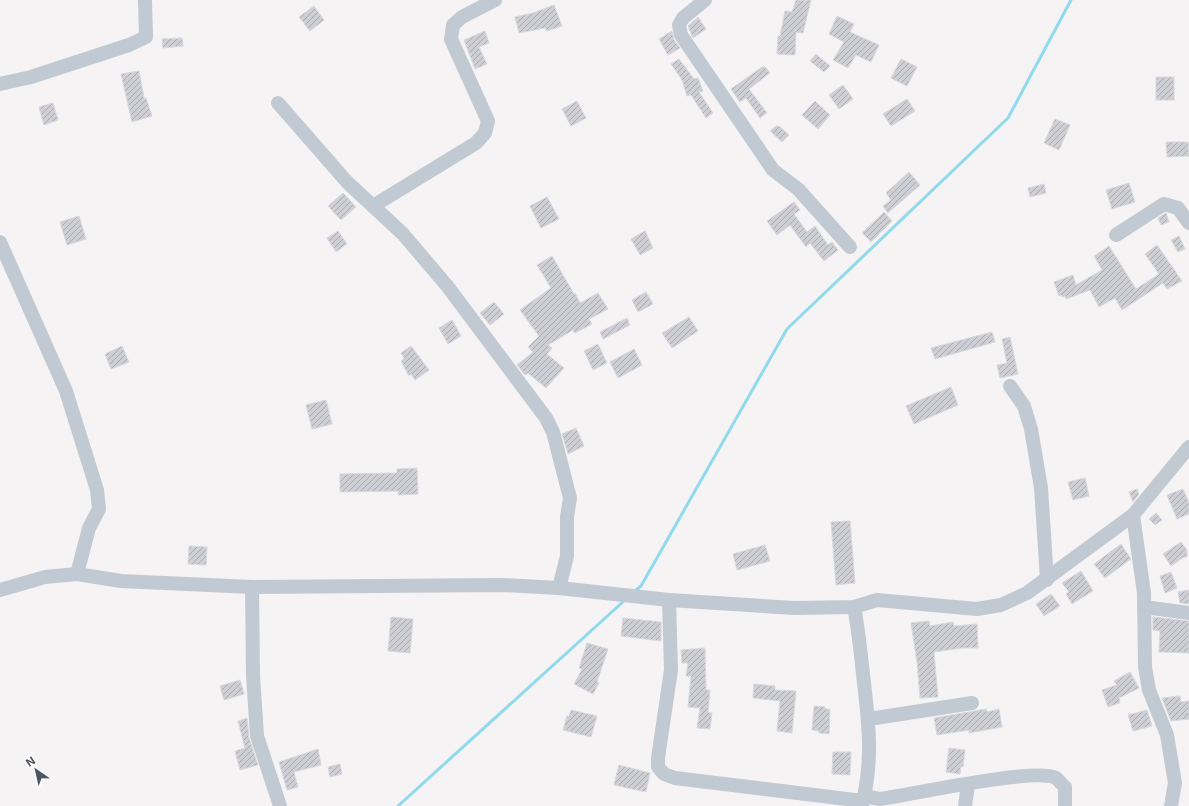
<svg xmlns="http://www.w3.org/2000/svg" width="1189" height="806" font-family="Inter,sans-serif">
<style>
.lines{fill:none;stroke-linecap:round;stroke-linejoin:round}
.stream{stroke:#90daee;stroke-width:3}
.building{fill:url(#building-hatch);stroke:#d7d9de}
.minor{stroke:#c1cad2;stroke-width:14}
</style>
<defs>
<pattern id="building-hatch" width="6" height="6" patternUnits="userSpaceOnUse"><rect width="6" height="6" fill="#cdcfd5"/><path d="M-1 1l2-2M0 6l6-6M5 7l2-2" fill="none" stroke="#a8abb0"/></pattern>
</defs>
<rect width="100%" height="100%" fill="#f5f3f3"/>
<g class="lines">
<g class="stream">
<path d="M635,591L641,586L787,329L1008,118L1071,0"/>
<path d="M398,806L625,600"/>
</g>
</g>
<g class="building">
<path d="M796,0H811L803,33L796,32L795,55L777,54L778,36H780L785,11L792,12Z"/>
<path d="M554,5L562,26L547,31L545,28L519,33L515,17L533,13Z"/>
<path d="M314,6L324,20L310,31L299,17Z"/>
<path d="M837,16L854,24L850,32L879,45L871,62L856,55L848,68L833,60L844,42L829,34Z"/>
<path d="M698,17L706,29L693,38L688,26Z"/>
<path d="M485,31L489,43L479,47L487,64L475,69L464,40Z"/>
<path d="M672,31L674,40L680,48L668,55L659,39Z"/>
<path d="M182,38L183,46L163,48L162,39Z"/>
<path d="M816,54L830,66L824,72L810,61Z"/>
<path d="M679,59L694,79L698,78L703,91L699,92L713,113L706,118L691,95L687,96L682,80L671,64Z"/>
<path d="M901,59L917,67L907,86L891,78Z"/>
<path d="M762,67H765L770,73L749,89L767,113L760,118L746,98L740,102L731,89Z"/>
<path d="M139,71L144,98H146L152,116L132,122L121,74Z"/>
<rect x="1156" y="77" width="18" height="23"/>
<path d="M843,85L853,99L839,109L829,95Z"/>
<path d="M907,99L915,111L891,126L883,114Z"/>
<path d="M577,101L586,118L571,126L562,109Z"/>
<path d="M815,101L830,115L818,129L802,115Z"/>
<path d="M53,103L58,120L44,125L39,107Z"/>
<path d="M1055,119L1070,125L1059,150L1044,143Z"/>
<path d="M776,126H779L789,135L782,142L770,131Z"/>
<path d="M1166,142H1188L1189,156L1167,157Z"/>
<path d="M909,172L920,185L888,213L883,206L891,200L886,193Z"/>
<path d="M1129,183L1135,202L1112,209L1106,190Z"/>
<path d="M1044,184L1046,193L1030,197L1028,188Z"/>
<path d="M343,193L356,207L341,220L328,206Z"/>
<path d="M547,197L559,219L541,228L530,206Z"/>
<path d="M794,202L800,210L794,214L807,232L815,226L828,245L832,242L838,250L824,261L810,243L806,247L790,225L777,235L767,221Z"/>
<path d="M884,212L892,221L871,242L862,233Z"/>
<path d="M1166,213L1169,222L1161,225L1158,218Z"/>
<path d="M79,216L86,239L67,245L60,222Z"/>
<path d="M338,231L347,244L336,252L327,238Z"/>
<path d="M645,231L653,248L640,255L631,239Z"/>
<path d="M1179,236L1185,249L1178,252L1171,240Z"/>
<path d="M1157,245L1182,281L1167,289L1163,283L1122,310L1115,298L1099,307L1090,290L1066,299L1065,296L1062,297L1061,295L1059,296L1054,282L1073,275L1076,285L1102,270L1094,256L1109,246L1136,289L1159,274L1145,254Z"/>
<path d="M552,256L574,294L575,293L580,303L598,293L608,309L589,319L592,324L575,333L573,330L548,345L552,348L547,354L564,368L546,388L528,373L525,375L517,365L533,352L528,347L539,336L520,310L551,288L537,265Z"/>
<path d="M646,292L653,304L638,312L632,300Z"/>
<path d="M494,302L504,314L490,325L480,313Z"/>
<path d="M689,317L698,331L672,348L662,333Z"/>
<path d="M627,318L630,325L603,339L600,332Z"/>
<path d="M452,320L461,336L448,344L439,328Z"/>
<path d="M992,332L995,342L935,359L931,348Z"/>
<path d="M1010,337L1018,374L1000,378L997,365L1007,363L1002,339Z"/>
<path d="M598,344L607,363L593,370L584,351Z"/>
<path d="M122,346L129,362L111,369L105,354Z"/>
<path d="M411,346L429,370L415,380L411,374L409,376L401,361L404,358L401,353Z"/>
<path d="M634,349L642,365L618,378L610,362Z"/>
<path d="M951,387L958,405L914,424L906,406Z"/>
<path d="M326,400L332,424L312,429L306,405Z"/>
<path d="M576,428L584,446L568,454L562,434Z"/>
<path d="M417,468L418,494L398,495V491L340,492V474L397,473V469Z"/>
<path d="M1085,478L1089,496L1073,500L1068,482Z"/>
<path d="M1137,489L1139,494L1133,502L1129,492Z"/>
<path d="M1183,489L1189,503V514L1177,519L1167,495Z"/>
<path d="M1156,513L1162,520L1155,525L1149,519Z"/>
<path d="M850,521L855,583L836,585L831,522Z"/>
<path d="M1181,542L1187,550V557H1184L1171,566L1163,554Z"/>
<path d="M1121,544L1131,559L1105,578L1094,564Z"/>
<path d="M765,545L770,561L737,570L733,554Z"/>
<path d="M189,546L207,547L206,565L188,564Z"/>
<path d="M1081,571L1093,591L1072,604L1066,594L1069,592L1062,583Z"/>
<path d="M1171,572L1177,588L1165,593L1160,576Z"/>
<path d="M1189,590V604L1180,603L1178,592Z"/>
<path d="M1051,594L1060,606L1044,616L1036,604Z"/>
<path d="M391,617L413,619L410,653L388,651Z"/>
<path d="M1153,617L1189,621V653L1159,652L1160,631L1153,630Z"/>
<path d="M623,618L661,622V641L621,636Z"/>
<path d="M929,621L930,626L953,622L954,626L977,624L978,648H962L934,652L938,697L920,698L917,662L911,623Z"/>
<path d="M587,643L608,649L597,682L599,683L593,694L574,684L582,669L579,668Z"/>
<path d="M705,648L706,690H710L708,712L712,713L710,729L697,728L700,708L688,707L691,676H686L688,663H682L681,650Z"/>
<path d="M1130,672L1139,688L1119,698L1120,703L1108,707L1102,690L1117,685L1114,681Z"/>
<path d="M240,680L244,694L224,700L220,686Z"/>
<path d="M754,684L775,686V690L796,691L792,733L777,731L780,701L753,698Z"/>
<path d="M1180,696L1181,702L1189,701V719L1171,721L1162,698Z"/>
<path d="M814,706L825,707V709H830L829,734L819,733V731L812,730Z"/>
<path d="M986,709L987,712L999,709L1002,727L969,733V730L937,735L934,718Z"/>
<path d="M571,710L597,716L591,737L563,730L567,716H569Z"/>
<path d="M1147,710L1152,726L1133,731L1128,715Z"/>
<path d="M247,718L249,738L258,765L240,770L235,751L245,748L238,721Z"/>
<path d="M949,748L965,750L963,767L961,766L960,774L946,772Z"/>
<path d="M318,749L321,765L294,772L298,787L287,790L279,762Z"/>
<path d="M833,752H851L850,775L832,774Z"/>
<path d="M340,764L342,774L330,777L328,767Z"/>
<path d="M619,765L650,773L646,792L614,785Z"/>
</g>
<g class="lines">
<g class="minor">
<path d="M705,0L683,18L679,25L681,35L773,170L798,189L850,247"/>
<path d="M0,84L31,77L129,45L146,37L145,0"/>
<path d="M278,103L347,182L403,234L448,287L546,418L553,432L570,498L567,517V556L559,588"/>
<path d="M373,206L476,143L485,133L488,121L451,39L453,25L462,17L495,0"/>
<path d="M1116,235L1164,204L1178,208L1189,223"/>
<path d="M0,242L66,391L97,490L99,509L89,528L77,574"/>
<path d="M1010,386L1024,406L1031,429L1041,488L1047,580"/>
<path d="M1133,515L1144,593L1145,667L1149,690L1167,735L1175,783L1171,806"/>
<path d="M252,587L253,675L257,736L280,806"/>
<path d="M0,590L45,577L77,574L121,581L252,587L501,585L559,588L669,600L795,608L854,607L877,600L977,609L1001,605L1027,593L1133,515L1189,447"/>
<path d="M669,600L671,670L658,758V767L664,774L675,778L863,801"/>
<path d="M854,607C859,632 861,657 864,683C869,726 873,762 862,805"/>
<path d="M1144,607L1189,613"/>
<path d="M869,719L972,703"/>
<path d="M864,796L880,799C910,795 1035,767 1056,778C1059,780 1062,785 1065,787V806"/>
<path d="M965,806L968,784"/>
</g>
</g>
<g transform="translate(36 770) rotate(326)" stroke="#ffffff" stroke-width="3" paint-order="stroke">
<path d="M0-3L7 15L0 10L-7 15Z" fill="#4a5661"/>
<text y="-6" font-size="11" font-weight="bold" text-anchor="middle" fill="#4a5661">N</text>
</g>
</svg>
